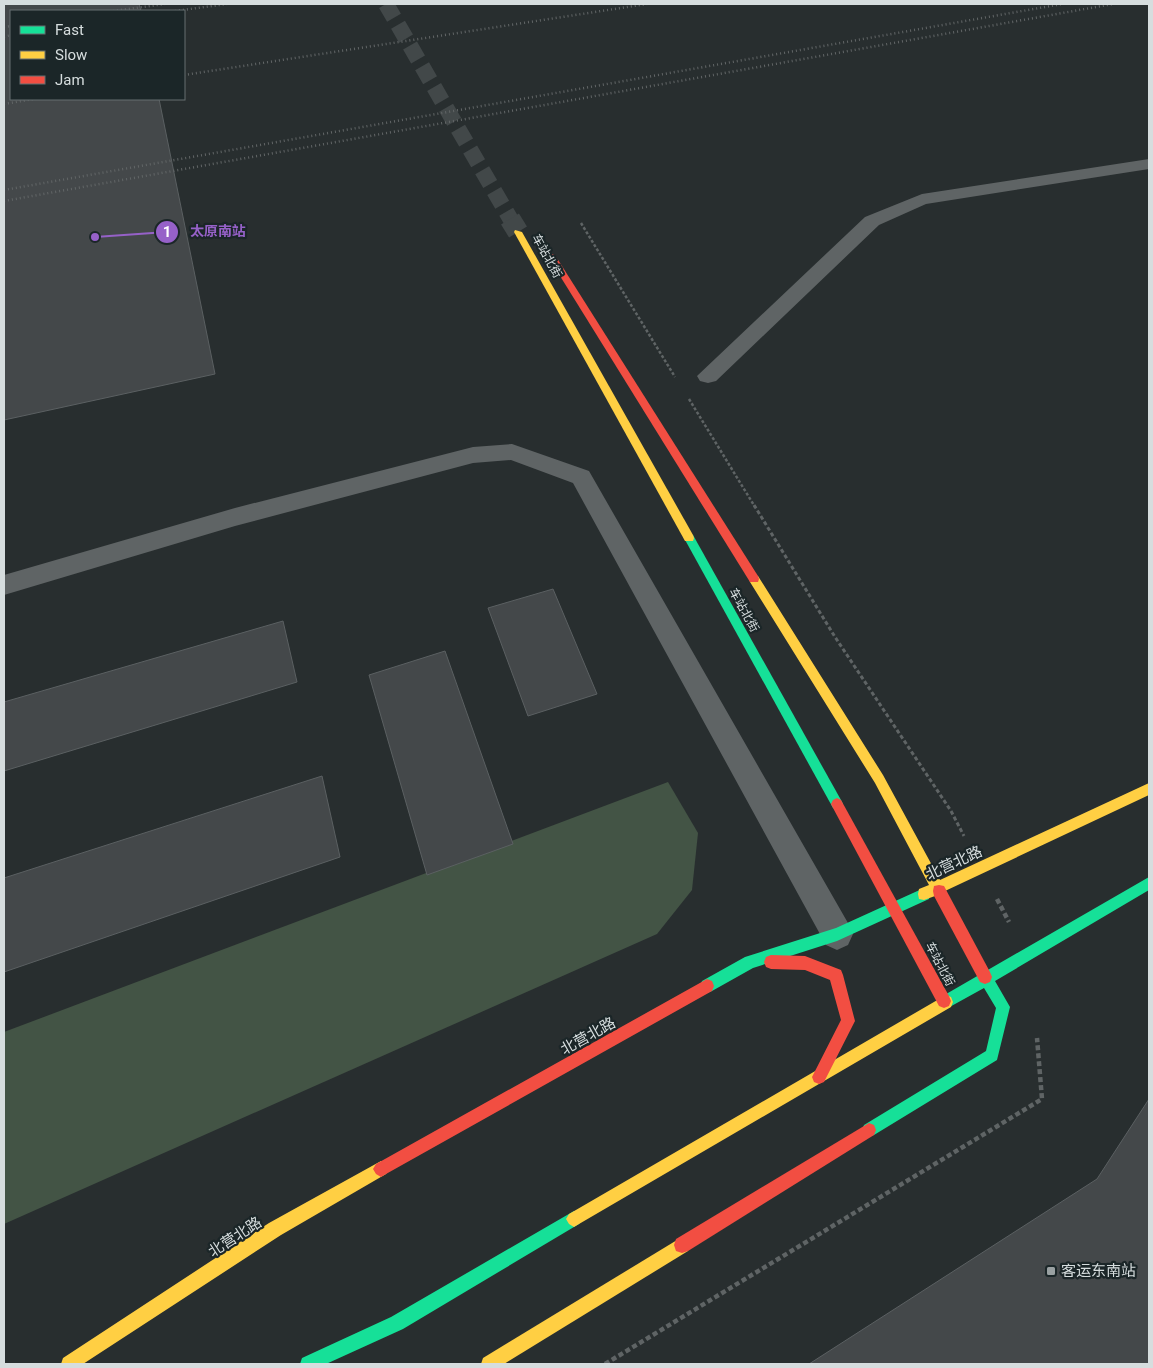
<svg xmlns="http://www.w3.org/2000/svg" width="1153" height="1368" font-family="Roboto,'Noto Sans SC',sans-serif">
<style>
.green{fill:#435445}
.building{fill:#44484a;stroke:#5b6062}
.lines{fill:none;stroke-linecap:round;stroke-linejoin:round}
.primary-tunnel-far1{stroke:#424849;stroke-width:16;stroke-dasharray:16 8;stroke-linecap:butt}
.primary-tunnel{stroke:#424849;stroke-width:21;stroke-dasharray:21 11;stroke-linecap:butt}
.path-far2{stroke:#5f6465;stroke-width:2.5;stroke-dasharray:3 2;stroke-linecap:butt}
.path-far1{stroke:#5f6465;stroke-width:3;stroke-dasharray:4 2.5;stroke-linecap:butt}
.path{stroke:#5f6465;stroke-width:4.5;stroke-dasharray:5 3;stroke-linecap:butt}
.street{fill:#5f6465;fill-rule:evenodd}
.fast{fill:#16e098;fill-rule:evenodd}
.slow{fill:#ffcf43;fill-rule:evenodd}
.jam{fill:#f24e42;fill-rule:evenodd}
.rail{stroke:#626667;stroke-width:2.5;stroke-dasharray:1 3;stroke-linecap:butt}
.poi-dot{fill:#99a0a1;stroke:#1b2628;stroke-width:2}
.labels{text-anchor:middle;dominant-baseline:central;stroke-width:4.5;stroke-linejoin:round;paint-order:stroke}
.street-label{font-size:12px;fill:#d6ddde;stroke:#1b2628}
.near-street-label{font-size:15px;fill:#d6ddde;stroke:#1b2628}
.near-poi-label{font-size:15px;fill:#d6ddde;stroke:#1b2628;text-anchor:start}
.leader{fill:none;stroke:#9661c8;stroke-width:2}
.callout-dot{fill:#9661c8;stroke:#1b2628;stroke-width:2}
.mark-label{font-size:15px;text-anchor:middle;font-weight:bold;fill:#fff}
.callout-label{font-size:14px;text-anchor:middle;font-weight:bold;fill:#9661c8;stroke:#1b2628;stroke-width:4.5;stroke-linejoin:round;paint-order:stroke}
</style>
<rect width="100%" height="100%" fill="#282e2f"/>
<path class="green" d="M668,782L698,833L692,890L657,934L4,1224V1032Z"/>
<g class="building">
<path d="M4,4H139L141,11H11V99H159L215,374L4,420Z"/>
<path d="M553,589L597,694L528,716L488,608Z"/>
<path d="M283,621L297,682L4,771V702Z"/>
<path d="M445,651L513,844L427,875L369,675Z"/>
<path d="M322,776L340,857L4,972V878Z"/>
<path d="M1149,1099V1364H809L1097,1179Z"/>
</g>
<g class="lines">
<path class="primary-tunnel-far1" d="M386,4L511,220"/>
<path class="primary-tunnel" d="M510,219L518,232"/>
<g class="path-far2">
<path d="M581,223L675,377"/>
<path d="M689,399L755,507"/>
</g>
<path class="path-far1" d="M754,505L835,637L951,811L964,836"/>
<g class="path">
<path d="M997,899L1009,922"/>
<path d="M605,1364L1042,1099L1037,1038"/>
</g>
<g class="street">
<path d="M1149,159V169L926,204L879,225L716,381L708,383L700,381L697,376L865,217L922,194Z"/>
<path d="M512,444L589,471L848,923L853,934L848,945L837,950L826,945L573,483L511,460L473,463L235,526L4,595V575L235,508L473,447Z"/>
</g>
<g class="fast">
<path d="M689,534L693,535L841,800L843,804L841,808L837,810L833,808L684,538Z"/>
<path d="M1149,877V890L995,981L1010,1007L997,1060L874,1135L869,1137L864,1135L862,1130L864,1125L986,1051L996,1008L984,988L946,1009L941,1007L939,1002L941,997L979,975L980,972L986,971Z"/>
<path d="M924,888L929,889L930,894L929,899L837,941L753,968L712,991L707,993L702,991L700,986L702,981L745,957L836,928Z"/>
<path d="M574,1211L579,1214L582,1219L579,1224L403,1329L326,1364H300L302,1358L391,1317Z"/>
</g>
<g class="slow">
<path d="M515,230L522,232L693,535L694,538L693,541H685L514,232Z"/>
<path d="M754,575L758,576L883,775L940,880L1149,783V795L945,891L944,896L939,897L935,896L924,900L919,899L918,894L919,889L929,885L875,783L750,582L749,579Z"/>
<path d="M946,995L951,997L953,1002L951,1007L579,1224L574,1227L569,1224L566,1219L569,1214Z"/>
<path d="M381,1161L386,1164L389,1169L386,1174L281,1235L83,1364H61L63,1358L269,1223Z"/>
<path d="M682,1237L688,1239L690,1245L688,1251L504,1364H481L483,1358Z"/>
</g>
<g class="jam">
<path d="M548,253L555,255L758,576L759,579L758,582H750L547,255Z"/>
<path d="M837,798L841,800L949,996L951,1001L949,1006L944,1008L939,1006L833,808L831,804L833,800Z"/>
<path d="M939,885L944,886L990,972L992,977L990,982L985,984L980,982L934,896L933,891L934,886Z"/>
<path d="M771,955L805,956L841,970L843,975L855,1021L824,1082L819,1084L814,1082L812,1077L841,1020L830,980L805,970L771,969L766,967L764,962L766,957Z"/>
<path d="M707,979L712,981L714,986L712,991L386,1174L381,1177L376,1174L373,1169L376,1164Z"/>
<path d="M869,1123L874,1125L876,1130L874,1135L688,1251L682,1253L676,1251L674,1245L676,1239Z"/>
</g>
<g class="rail">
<path d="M113,11L165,4"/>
<path d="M175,11L227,4"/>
<path d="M4,27L11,26"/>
<path d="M4,37L11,35"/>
<path d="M184,75L647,4"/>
<path d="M4,104L34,99"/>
<path d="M4,190L1062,4"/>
<path d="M4,201L1113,4"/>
</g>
</g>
<rect class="poi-dot" x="1046" y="1266" width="10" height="10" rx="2.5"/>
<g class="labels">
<g class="street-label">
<text transform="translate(547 256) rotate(61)">车站北街</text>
<text transform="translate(744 610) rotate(61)">车站北街</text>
<text transform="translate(940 964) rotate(62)">车站北街</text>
</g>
<g class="near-street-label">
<text transform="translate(954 863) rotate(-25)">北营北路</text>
<text transform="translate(588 1036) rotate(-29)">北营北路</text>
<text transform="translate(235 1237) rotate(-33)">北营北路</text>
</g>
<g class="near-poi-label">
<text x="1061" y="1271">客运东南站</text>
</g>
</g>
<path class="leader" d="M95 237L167 232"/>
<g class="callout-dot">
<circle cx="95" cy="237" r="5"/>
<circle cx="167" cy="232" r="12"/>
</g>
<g class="mark-label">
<text x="167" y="237">1</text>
</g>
<g class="callout-label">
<text x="218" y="236">太原南站</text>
</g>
<rect width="1153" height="1368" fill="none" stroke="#d6ddde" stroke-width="10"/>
<rect x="10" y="10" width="175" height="90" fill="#1b2628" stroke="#666f71"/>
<rect x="20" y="26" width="25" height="8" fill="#16e098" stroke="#666f71"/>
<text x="55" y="35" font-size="15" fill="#d6ddde">Fast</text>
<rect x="20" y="51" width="25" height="8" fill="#ffcf43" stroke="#666f71"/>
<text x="55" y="60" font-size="15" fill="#d6ddde">Slow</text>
<rect x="20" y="76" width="25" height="8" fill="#f24e42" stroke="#666f71"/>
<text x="55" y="85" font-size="15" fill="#d6ddde">Jam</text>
</svg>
